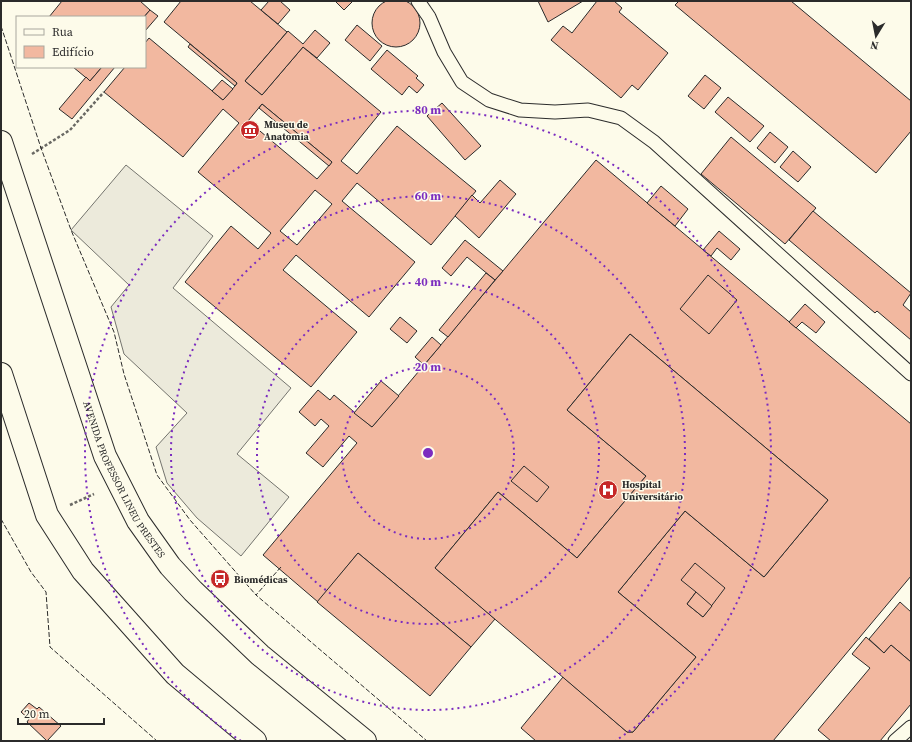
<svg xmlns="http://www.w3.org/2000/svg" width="912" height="742" font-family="'Source Serif 4',serif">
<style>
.parking{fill:#eceadb;stroke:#74746e}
.building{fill:#f2b8a0;stroke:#2b2b2b;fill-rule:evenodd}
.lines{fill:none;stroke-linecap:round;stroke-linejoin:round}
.lane-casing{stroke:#2b2b2b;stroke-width:15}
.secondary-casing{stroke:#2b2b2b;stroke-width:24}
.path{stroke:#6a6964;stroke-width:2.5;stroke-dasharray:3 2;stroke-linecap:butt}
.lane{stroke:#fdfbea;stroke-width:13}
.secondary{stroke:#fdfbea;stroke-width:22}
.fence{stroke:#2b2b2b;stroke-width:1;stroke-dasharray:5 2;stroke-linecap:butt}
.ring{fill:none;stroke:#7b2cbf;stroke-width:2;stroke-dasharray:2 4}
.labels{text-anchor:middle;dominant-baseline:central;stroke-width:3;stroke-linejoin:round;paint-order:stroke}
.poi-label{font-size:10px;font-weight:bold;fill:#2b2b2b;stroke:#fdfbea;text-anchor:start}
.street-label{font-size:10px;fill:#2b2b2b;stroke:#fdfbea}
.centre{fill:#7b2cbf;stroke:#fdfbea;stroke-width:2}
.ring-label{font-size:12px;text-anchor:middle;font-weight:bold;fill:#7b2cbf;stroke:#fdfbea;stroke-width:3;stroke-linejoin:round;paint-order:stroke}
</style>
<rect width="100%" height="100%" fill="#fdfbea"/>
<path class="parking" d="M126,165L213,236L173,288L291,388L237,454L289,497L241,556L197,518L167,483L156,447L187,413L124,354L111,307L129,285L71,230Z"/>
<g class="building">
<circle cx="396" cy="23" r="24"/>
<path d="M62,1H140L150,10L144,17H49Z"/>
<path d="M181,1H250L287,32L245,81L262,95L303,47L381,112L341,161L357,174L397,126L476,191L431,245L357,183L342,201L415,262L369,317L296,255L283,270L357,332L311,387L185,282L231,226L258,249L271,233L198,172L239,123L223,109L183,157L104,92L125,67H145V43L149,38L223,100L235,86L237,83L164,22ZM262,104L332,162L317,179L248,121ZM315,190L332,204L297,245L280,231Z"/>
<path d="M269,1H280L290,10L278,24L261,10Z"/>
<path d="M335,1H353L344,10Z"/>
<path d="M538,1H583L548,22Z"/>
<path d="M597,1H614L622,8L619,12L668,53L638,90L632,85L621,98L551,40L563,26L572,33Z"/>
<path d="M679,1H791L911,101V131L876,173L675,5Z"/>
<path d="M150,10L158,16L145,31L144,17Z"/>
<path d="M357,25L382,46L370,61L345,40Z"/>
<path d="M315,30L330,43L317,58L303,47L262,95L245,81L288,31L303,44Z"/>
<path d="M190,44L237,83L235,86L188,47Z"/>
<path d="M387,50L418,76L416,78L424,85L417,93L409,86L402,95L371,69Z"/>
<path d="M73,67H102L90,81Z"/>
<path d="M102,67H115L72,119L59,109L86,77L90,81Z"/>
<path d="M705,75L721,88L704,109L688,96Z"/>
<path d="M222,80L233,89L223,100L212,91Z"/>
<path d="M728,97L764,126L750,142L715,112Z"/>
<path d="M442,103L481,146L465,160L427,116Z"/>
<path d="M262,104L332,162L329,166L259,108Z"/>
<path d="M770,132L788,147L775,163L757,148Z"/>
<path d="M731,137L816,208L785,244L701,174Z"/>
<path d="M793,151L811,167L798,182L780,167Z"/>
<path d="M596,160L911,424V576L773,741H536L521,728L563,677L627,732H633L696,657L618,592L685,511L764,577L828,500L630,334L567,410L646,476L577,558L498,492L435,568L495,619L471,647L358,553L318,602L263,555L357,443L349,436L323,467L306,453L329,426L321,419L315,426L299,412L318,390L330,400L334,395L372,427Z"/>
<path d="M500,180L516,194L479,238L455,216L472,195L480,203Z"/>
<path d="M661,186L688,209L675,226L647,203Z"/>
<path d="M813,211L911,293L903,305L911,312V340L877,311L875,313L789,240Z"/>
<path d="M719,231L740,249L731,260L717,248L711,256L703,250Z"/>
<path d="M465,240L503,271L495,280L467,257L451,276L442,268Z"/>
<path d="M486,273L495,280L448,337L439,330Z"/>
<path d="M708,275L737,300L709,334L680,309Z"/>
<path d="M805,304L825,322L816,333L802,322L796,328L789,322Z"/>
<path d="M400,317L417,331L407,343L390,329Z"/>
<path d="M630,334L828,500L764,577L685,511L618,592L696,657L633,732H627L435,568L498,492L577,558L646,476L567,410Z"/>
<path d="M432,337L441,345L424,365L415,357Z"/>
<path d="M381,381L399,396L372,427L354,413Z"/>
<path d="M524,466L549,487L537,502L511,481Z"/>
<path d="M358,553L471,647L430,696L317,602Z"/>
<path d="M695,563L725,588L703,617L687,604L696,592L681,580Z"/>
<path d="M696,592L712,606L703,617L687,604Z"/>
<path d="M900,602L911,612V662L891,645L884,653L869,639Z"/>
<path d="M866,637L884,653L891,645L911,662V704L880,741H831L818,730L870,668L852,654Z"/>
<path d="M29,703L37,709L39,707L61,726L47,741L27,722L29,719L21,712Z"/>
</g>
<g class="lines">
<defs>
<g id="lane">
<path d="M418,1L429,17L444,52L462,82L489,100L520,110L555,112L588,110L621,118L654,142L911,374"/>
<path d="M895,741L911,727"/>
</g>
<g id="secondary">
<path id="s1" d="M1,142L105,456L138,521L170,566L193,591L260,655L365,741"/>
<path d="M1,374L47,515L83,571L175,674L255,741"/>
</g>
</defs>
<use href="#lane" class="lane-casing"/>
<use href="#secondary" class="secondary-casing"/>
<g class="path">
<path d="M32,154L70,130L104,92"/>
<path d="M70,505L94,494"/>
</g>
<use href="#lane" class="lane"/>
<use href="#secondary" class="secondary"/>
<g class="fence">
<path d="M1,26L41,148L71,230L114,332L124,374L157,475L190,520L256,595"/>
<path d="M1,519L31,572L46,592L50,647L157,741"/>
<path d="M281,567L256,595L427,741"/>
</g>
</g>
<g class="ring">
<circle cx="428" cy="453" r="86"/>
<circle cx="428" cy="453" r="171"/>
<circle cx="428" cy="453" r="257"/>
<path d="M241 741A343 343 0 1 1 615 741"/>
</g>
<defs>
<symbol id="museum-disc" viewBox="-11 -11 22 22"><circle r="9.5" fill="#c62828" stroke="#fdfbea"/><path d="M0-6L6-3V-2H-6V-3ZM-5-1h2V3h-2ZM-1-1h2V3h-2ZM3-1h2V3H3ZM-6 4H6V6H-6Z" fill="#fff"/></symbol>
<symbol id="hospital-disc" viewBox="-11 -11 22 22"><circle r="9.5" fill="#c62828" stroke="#fdfbea"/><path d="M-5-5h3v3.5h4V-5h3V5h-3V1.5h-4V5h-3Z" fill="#fff"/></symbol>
<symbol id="bus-disc" viewBox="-11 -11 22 22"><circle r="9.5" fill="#c62828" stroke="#fdfbea"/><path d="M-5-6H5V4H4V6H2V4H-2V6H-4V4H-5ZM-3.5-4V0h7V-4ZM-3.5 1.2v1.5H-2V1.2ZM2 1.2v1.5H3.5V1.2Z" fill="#fff"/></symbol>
</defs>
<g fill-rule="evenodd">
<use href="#museum-disc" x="239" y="119" width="22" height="22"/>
<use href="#hospital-disc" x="597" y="479" width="22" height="22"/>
<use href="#bus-disc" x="209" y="568" width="22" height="22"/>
</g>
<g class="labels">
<g class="poi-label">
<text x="264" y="124">Museu de<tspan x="264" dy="12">Anatomia</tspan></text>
<text x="622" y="484">Hospital<tspan x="622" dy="12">Universitário</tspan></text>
<text x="234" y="579">Biomédicas</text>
</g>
<g class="street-label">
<text stroke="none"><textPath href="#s1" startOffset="360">AVENIDA PROFESSOR LINEU PRESTES</textPath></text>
</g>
</g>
<circle cx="428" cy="453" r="6" class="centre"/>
<g class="ring-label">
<text x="428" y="114">80 m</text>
<text x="428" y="200">60 m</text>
<text x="428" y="286">40 m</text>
<text x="428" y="371">20 m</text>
</g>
<rect width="912" height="742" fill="none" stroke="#2b2b2b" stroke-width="4"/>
<rect x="16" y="16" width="130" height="52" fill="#fdfbea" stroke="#a9a89e"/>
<rect x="24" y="29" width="20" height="6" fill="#fdfbea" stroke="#a9a89e"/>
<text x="52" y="36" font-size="12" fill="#2b2b2b">Rua</text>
<rect x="24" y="46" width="20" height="12" fill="#f2b8a0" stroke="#a9a89e"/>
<text x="52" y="56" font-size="12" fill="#2b2b2b">Edifício</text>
<g transform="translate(876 36) rotate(190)" stroke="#fdfbea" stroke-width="3" paint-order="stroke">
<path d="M0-3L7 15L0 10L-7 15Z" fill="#2b2b2b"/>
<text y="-6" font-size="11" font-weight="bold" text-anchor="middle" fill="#2b2b2b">N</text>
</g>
<path d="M18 718v6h86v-6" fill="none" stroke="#2b2b2b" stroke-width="2"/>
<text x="24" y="718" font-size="12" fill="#2b2b2b" stroke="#fdfbea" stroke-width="3" paint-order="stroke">20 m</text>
</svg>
